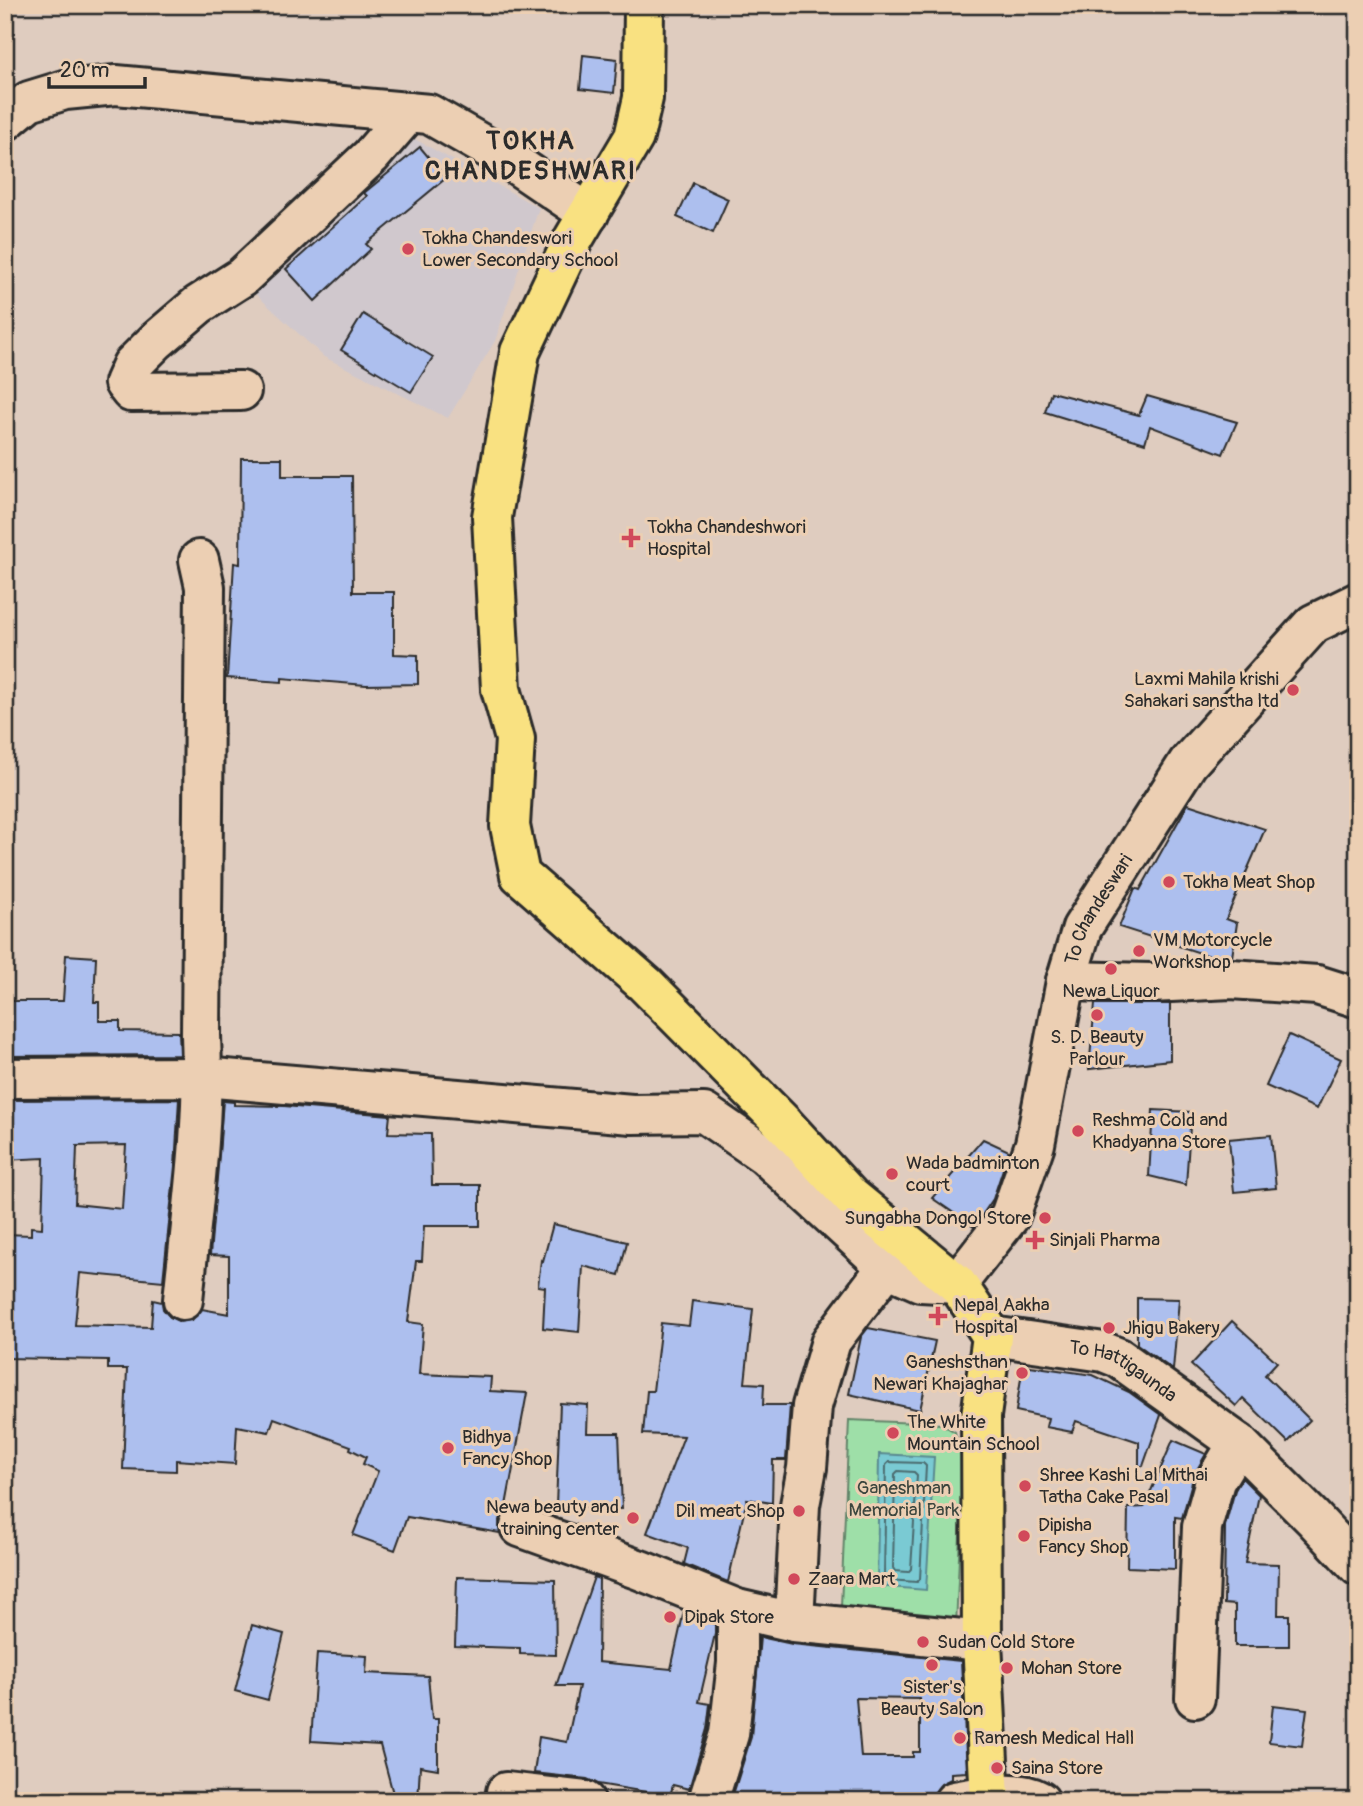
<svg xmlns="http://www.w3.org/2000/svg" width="1363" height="1806" font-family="Pangolin,sans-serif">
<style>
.built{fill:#d0c8cd}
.green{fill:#9edfa8;stroke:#64856a;stroke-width:2}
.water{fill:#7acad3;stroke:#5a8a90;stroke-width:2}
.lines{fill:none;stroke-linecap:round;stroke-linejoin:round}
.shore{stroke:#4b6b6e;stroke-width:2}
.building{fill:#adbfee;stroke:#2b2b2b;stroke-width:2;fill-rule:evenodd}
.minor-casing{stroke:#2b2b2b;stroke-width:44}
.major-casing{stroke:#2b2b2b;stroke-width:44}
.minor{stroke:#eccfb3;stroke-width:38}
.major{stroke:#f9e181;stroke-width:38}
.poi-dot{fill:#d1495b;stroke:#eccfb3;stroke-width:2.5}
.labels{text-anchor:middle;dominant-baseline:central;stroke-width:6;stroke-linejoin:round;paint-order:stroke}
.poi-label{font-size:19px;fill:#2b2b2b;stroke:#eccfb3;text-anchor:start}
.street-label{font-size:19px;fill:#2b2b2b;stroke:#eccfb3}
.park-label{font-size:19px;fill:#3c463e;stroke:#eccfb3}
.district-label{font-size:26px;font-weight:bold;letter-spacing:2px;fill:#2b2b2b;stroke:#eccfb3}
</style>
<rect width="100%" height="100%" fill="#dfccbf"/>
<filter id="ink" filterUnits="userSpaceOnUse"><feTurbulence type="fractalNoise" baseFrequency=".0143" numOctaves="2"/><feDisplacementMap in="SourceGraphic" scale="14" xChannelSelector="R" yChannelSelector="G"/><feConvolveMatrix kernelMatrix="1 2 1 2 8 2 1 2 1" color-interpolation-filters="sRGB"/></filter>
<g filter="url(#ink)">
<path class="built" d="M413,138L539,208L495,341L448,418L324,357L250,289L361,178Z"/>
<path class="green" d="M849,1420L941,1424L955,1432L963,1465L956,1626L841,1607Z"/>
<path class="water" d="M879,1454L934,1457L926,1590L877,1586Z"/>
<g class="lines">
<g class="shore">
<path d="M889,1462L923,1463L926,1466L920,1579L917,1582L887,1580L884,1577L886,1465Z"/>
<path d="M898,1471L914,1472L917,1475L911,1569L908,1572L895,1571L893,1568L895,1474Z"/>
</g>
</g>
<g class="building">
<path d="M583,55L617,59L614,93L580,89Z"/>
<path d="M420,147L446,178L366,244L371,249L315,301L286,269L367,196L364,193Z"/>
<path d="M693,183L728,199L713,233L677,217Z"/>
<path d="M363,314L433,357L411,392L341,350Z"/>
<path d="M1051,392L1139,415L1147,396L1237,422L1223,454L1150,426L1145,443L1045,412Z"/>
<path d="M241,458H282V476H352L353,592H394V654L418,655V684L366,685L282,678V682L227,678L234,563L240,564Z"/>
<path d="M1188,804L1265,829L1226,919L1237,923L1232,957L1216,958L1119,927L1135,888L1140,890Z"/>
<path d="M66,955L96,957L94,1002H99V1021H120V1031L179,1032L180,1055L5,1056V1026H10V1001H63Z"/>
<path d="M1095,1004H1170V1060L1089,1069Z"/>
<path d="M1289,1035L1341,1059L1317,1109L1266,1086Z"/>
<path d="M179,1099L175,1166L163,1281L80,1273L75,1325L151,1327L153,1300L162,1302L163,1309L170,1317L180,1322L192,1320L202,1309L229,1314V1256L210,1255L223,1101L234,1102V1105L284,1106L390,1115L388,1133L431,1134L432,1185H480V1226H424L422,1261H416L408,1322L423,1324L419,1374L491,1377L490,1391L527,1393L505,1511L499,1520L500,1533L407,1517L395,1550L353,1535L378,1471L363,1464L366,1457L350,1449L351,1446L274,1418L269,1432L237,1426L235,1464L176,1460V1471L123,1469L127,1369H108V1360L5,1358V1234L31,1235V1227L42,1228L44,1158L5,1160V1100ZM126,1145L122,1209L75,1204L77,1146Z"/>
<path d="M1153,1110L1191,1112L1186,1185L1149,1176Z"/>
<path d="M1271,1135L1276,1188L1234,1192L1229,1139Z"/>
<path d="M983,1139L1009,1151L993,1199L974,1227L932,1198Z"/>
<path d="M553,1224L627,1242L619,1275L583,1266L579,1332L543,1328L545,1287L538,1286L541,1260L543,1261Z"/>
<path d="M1137,1298L1179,1299L1173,1370L1137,1344Z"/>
<path d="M692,1301L753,1309L745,1383L764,1384L763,1405H790L786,1460H773L772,1503L747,1499L728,1582L684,1564L688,1548L647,1533L684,1436L643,1434L647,1391H653L661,1323L689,1326Z"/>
<path d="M1232,1321L1277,1362L1265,1375L1310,1420L1288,1442L1243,1398L1236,1406L1191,1365Z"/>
<path d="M868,1328L935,1341L920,1410L849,1394L861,1337Z"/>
<path d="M1023,1365L1093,1375L1129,1392L1161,1415L1143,1466H1139V1442L1076,1421L1072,1432L1046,1427L1048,1418L1016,1411Z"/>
<path d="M560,1403L588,1405L587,1433H619L622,1509L556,1506Z"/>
<path d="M1173,1440L1206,1454L1194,1475L1182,1518L1175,1517V1569L1127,1567L1128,1508L1144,1507Z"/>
<path d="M1242,1478L1259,1495L1245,1563L1279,1564L1278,1615H1289V1646H1235V1605L1224,1604L1225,1526L1235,1490Z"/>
<path d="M457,1577L555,1580L556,1655L520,1654V1648L455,1646Z"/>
<path d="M594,1577L599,1579L598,1662L671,1669L684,1611L715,1624V1634L699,1702L710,1704L707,1729L689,1789L673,1785L670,1796L598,1784L587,1779L534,1773L539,1737L567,1742L579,1686H556Z"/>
<path d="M252,1625L284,1634L268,1700L235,1691Z"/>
<path d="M760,1637L792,1644L961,1661L967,1772L951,1773V1779L941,1784L934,1793L914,1796V1801H731L751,1737ZM856,1698L920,1699V1752H913V1757H861Z"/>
<path d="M317,1653L367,1656L366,1673L428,1676L432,1719H438V1769L420,1766L418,1801H395L380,1745L311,1741Z"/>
<path d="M1273,1705L1307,1709L1302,1746L1269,1742Z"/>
</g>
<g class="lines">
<defs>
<g id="minor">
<path d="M5,121L29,101L65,90L116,85L429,114L511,161L589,214"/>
<path d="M241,391L131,392L124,383L132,365L156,341L198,305L242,277L371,156L409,112"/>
<path d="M1066,981L1151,983L1231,979L1317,985L1358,998"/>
<path id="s1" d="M5,1078L203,1077L632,1114L704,1113L765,1155L887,1267L921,1282L957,1284L1010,1216L1035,1144L1066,981L1082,928L1188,763L1313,624L1358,602"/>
<path d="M183,1300C192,1212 205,1124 201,1035L205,587L199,560"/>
<path id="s2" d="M992,1336L1104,1352L1119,1358L1238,1443L1313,1518L1358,1566"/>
<path d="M520,1527L640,1570L737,1609L794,1622L982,1641"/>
<path d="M794,1622L800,1505L807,1468L812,1406L831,1341L887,1267"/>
<path d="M1195,1698L1202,1527L1215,1481L1238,1443"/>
<path d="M506,1792L585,1801"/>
<path d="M708,1801L729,1734L737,1663V1609"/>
<path d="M954,1801C981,1797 1015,1787 1040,1801"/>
</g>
<path id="major" d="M644,5L643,98L634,137L574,238L520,352L492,517L501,689L515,739L510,826L520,875L645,984L785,1125L851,1197L957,1284L992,1336L981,1416L982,1641L990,1801"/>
</defs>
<use href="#minor" class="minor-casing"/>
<use href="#major" class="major-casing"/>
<use href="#minor" class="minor"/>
<use href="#major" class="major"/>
</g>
</g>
<g class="poi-dot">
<circle cx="408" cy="249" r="7"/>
<path d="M627.5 527.5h7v7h7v7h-7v7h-7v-7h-7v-7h7z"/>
<circle cx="1293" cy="690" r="7"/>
<circle cx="1169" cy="882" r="7"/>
<circle cx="1139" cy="951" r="7"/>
<circle cx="1111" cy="969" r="7"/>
<circle cx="1097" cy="1015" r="7"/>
<circle cx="1078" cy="1131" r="7"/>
<circle cx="892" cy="1174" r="7"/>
<circle cx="1045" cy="1218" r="7"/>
<path d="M1031.5 1229.5h7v7h7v7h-7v7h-7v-7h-7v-7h7z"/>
<path d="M934.5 1305.5h7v7h7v7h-7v7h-7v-7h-7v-7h7z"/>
<circle cx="1109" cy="1328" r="7"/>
<circle cx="1022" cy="1373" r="7"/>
<circle cx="893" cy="1433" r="7"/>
<circle cx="448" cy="1448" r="7"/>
<circle cx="1025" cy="1486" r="7"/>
<circle cx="799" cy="1511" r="7"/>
<circle cx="633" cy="1518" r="7"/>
<circle cx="1024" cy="1536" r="7"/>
<circle cx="794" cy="1579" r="7"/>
<circle cx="670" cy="1617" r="7"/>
<circle cx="923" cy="1642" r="7"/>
<circle cx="932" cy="1665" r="7"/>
<circle cx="1007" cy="1668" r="7"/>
<circle cx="960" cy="1738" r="7"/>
<circle cx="997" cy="1768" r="7"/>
</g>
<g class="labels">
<g class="poi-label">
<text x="422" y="238">Tokha Chandeswori<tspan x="422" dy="22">Lower Secondary School</tspan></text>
<text x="647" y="527">Tokha Chandeshwori<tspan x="647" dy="22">Hospital</tspan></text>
<text x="1279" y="679" text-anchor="end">Laxmi Mahila krishi<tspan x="1279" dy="22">Sahakari sanstha ltd</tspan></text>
<text x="1183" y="882">Tokha Meat Shop</text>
<text x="1153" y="940">VM Motorcycle<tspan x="1153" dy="22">Workshop</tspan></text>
<text x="1111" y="991" text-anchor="middle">Newa Liquor</text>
<text x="1097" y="1037" text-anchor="middle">S. D. Beauty<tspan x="1097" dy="22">Parlour</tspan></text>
<text x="1092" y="1120">Reshma Cold and<tspan x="1092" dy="22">Khadyanna Store</tspan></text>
<text x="906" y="1163">Wada badminton<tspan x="906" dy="22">court</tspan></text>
<text x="1031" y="1218" text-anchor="end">Sungabha Dongol Store</text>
<text x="1049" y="1240">Sinjali Pharma</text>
<text x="954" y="1305">Nepal Aakha<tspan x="954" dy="22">Hospital</tspan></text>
<text x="1123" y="1328">Jhigu Bakery</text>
<text x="1008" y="1362" text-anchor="end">Ganeshsthan<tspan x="1008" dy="22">Newari Khajaghar</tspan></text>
<text x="907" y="1422">The White<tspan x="907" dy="22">Mountain School</tspan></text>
<text x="462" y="1437">Bidhya<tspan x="462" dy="22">Fancy Shop</tspan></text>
<text x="1039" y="1475">Shree Kashi Lal Mithai<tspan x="1039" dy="22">Tatha Cake Pasal</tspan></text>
<text x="619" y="1507" text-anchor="end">Newa beauty and<tspan x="619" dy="22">training center</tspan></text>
<text x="785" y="1511" text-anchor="end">Dil meat Shop</text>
<text x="1038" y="1525">Dipisha<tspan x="1038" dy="22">Fancy Shop</tspan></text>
<text x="808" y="1579">Zaara Mart</text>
<text x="684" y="1617">Dipak Store</text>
<text x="937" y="1642">Sudan Cold Store</text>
<text x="1021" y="1668">Mohan Store</text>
<text x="932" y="1687" text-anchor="middle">Sister's<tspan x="932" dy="22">Beauty Salon</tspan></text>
<text x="974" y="1738">Ramesh Medical Hall</text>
<text x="1011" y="1768">Saina Store</text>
</g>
<g class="street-label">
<text stroke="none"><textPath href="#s1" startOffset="1421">To Chandeswari</textPath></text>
<text stroke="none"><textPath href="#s2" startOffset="138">To Hattigaunda</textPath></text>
</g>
<g class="park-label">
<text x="904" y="1488">Ganeshman<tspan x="904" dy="22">Memorial Park</tspan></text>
</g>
<g class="district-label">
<text x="531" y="141">TOKHA<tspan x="531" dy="30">CHANDESHWARI</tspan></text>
</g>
</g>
<rect width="1363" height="1806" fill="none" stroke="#eccfb3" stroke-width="28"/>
<rect x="14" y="14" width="1335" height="1778" fill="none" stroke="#2b2b2b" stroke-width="2.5" filter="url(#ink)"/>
<path d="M49 77v10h96v-10" fill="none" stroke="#2b2b2b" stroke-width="3.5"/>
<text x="60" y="77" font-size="21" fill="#2b2b2b" stroke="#eccfb3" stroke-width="5" paint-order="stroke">20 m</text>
</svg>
